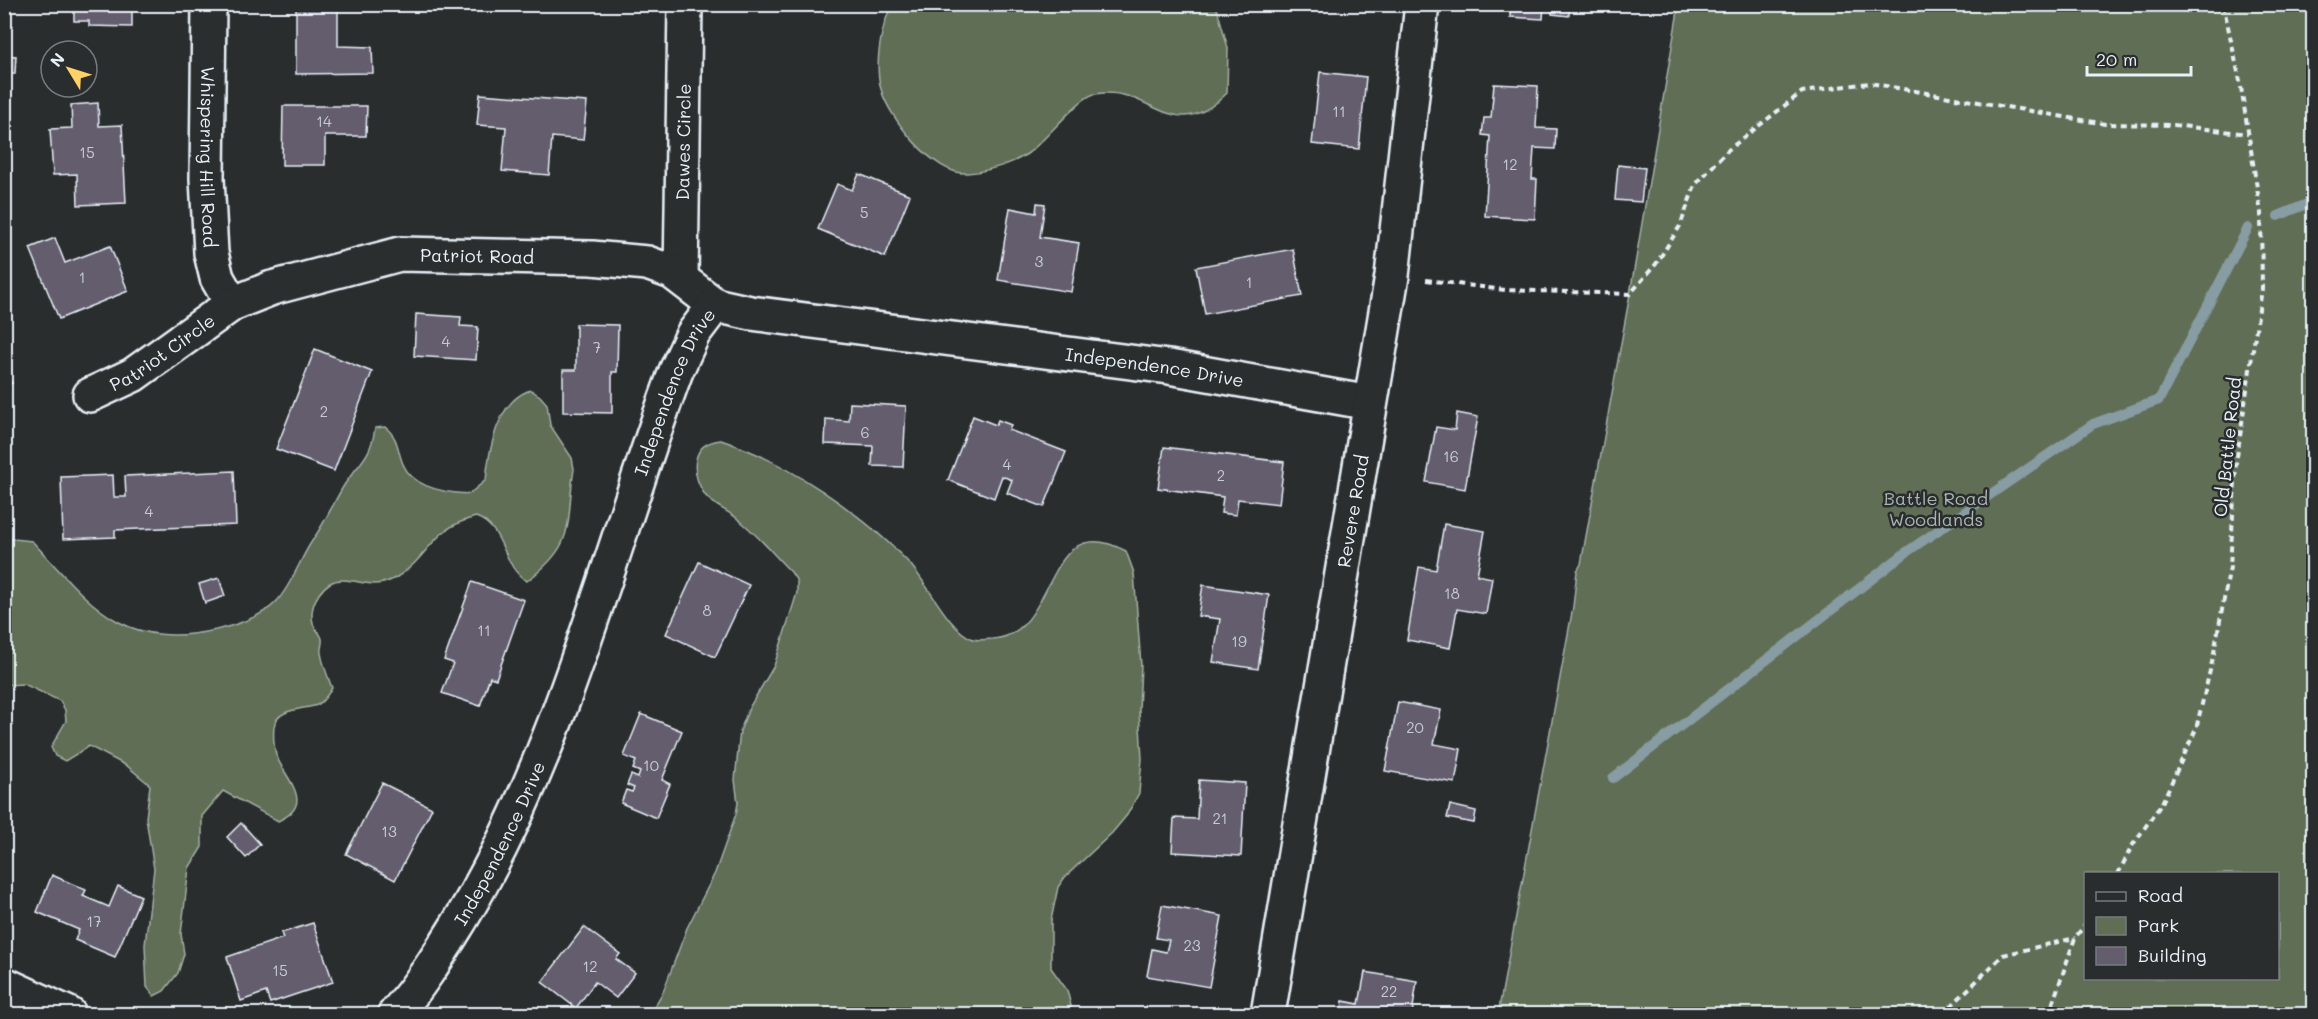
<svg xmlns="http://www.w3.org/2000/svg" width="2318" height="1019" font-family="Mali,sans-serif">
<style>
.green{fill:#616e56;stroke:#a4b0a7;stroke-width:1.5;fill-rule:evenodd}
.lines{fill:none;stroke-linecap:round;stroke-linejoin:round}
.stream{stroke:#879ca3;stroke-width:10}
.building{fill:#645d6e;stroke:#e8f1f8;stroke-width:1.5}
.street-casing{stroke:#e8f1f8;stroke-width:38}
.path{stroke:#e8f1f8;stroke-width:4;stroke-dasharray:6 4.5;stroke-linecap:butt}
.street{stroke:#2a2d2e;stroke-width:33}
.labels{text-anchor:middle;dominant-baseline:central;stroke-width:5;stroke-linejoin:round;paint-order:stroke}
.number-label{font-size:15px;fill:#c7ccd6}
.street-label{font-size:18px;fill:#e8f1f8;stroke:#2a2d2e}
.park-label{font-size:18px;fill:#abb6af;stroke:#2a2d2e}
</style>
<rect width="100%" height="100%" fill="#2a2d2e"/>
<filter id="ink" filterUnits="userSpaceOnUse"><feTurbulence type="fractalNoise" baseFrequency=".0167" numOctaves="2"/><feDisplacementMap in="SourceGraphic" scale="12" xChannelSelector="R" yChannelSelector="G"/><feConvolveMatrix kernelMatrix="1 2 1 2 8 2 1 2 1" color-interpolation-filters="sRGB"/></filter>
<g filter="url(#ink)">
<g class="green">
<path d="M892,5H1216L1228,48L1227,93C1172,149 1151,84 1095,94C1079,96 1044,143 1027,154C1012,164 985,172 967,173C935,176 888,117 881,89C874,64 881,26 892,5Z"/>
<path d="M1679,5H2313V1014H1498L1573,607L1577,571L1581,564L1630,294ZM2086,874H2278V978H2086Z"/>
<path d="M531,390L540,396L547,404L550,425L572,458L574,469C565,525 578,543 527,581C501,566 506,528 476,517C430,528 430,557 397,577C375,590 365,581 343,580C324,579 308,604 313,623C314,629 321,633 322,639C323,643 320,648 321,653C323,665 328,677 332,688C328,694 324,702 317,705C303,710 276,708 274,727C273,735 274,748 276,755C285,779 317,804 278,821L223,791L202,816V847L189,868L181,934L184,954L178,973L164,991L154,996L147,987L145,945L154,869L146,818L150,785L127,766L89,746L65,761L55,756L51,747L66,721L65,710L60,701L24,684L5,685V538L32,541C90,603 120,651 216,630C236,625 263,617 277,601C293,583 300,558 314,538C325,522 333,504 343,487C357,464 371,459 375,428L385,427C399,438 397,450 403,464C413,488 447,493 469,494L486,480C489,449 497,400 531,390Z"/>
<path d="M721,440C786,461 862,513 909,563C928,583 948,630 973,639C978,641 986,639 992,639C1060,636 1041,506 1126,551L1134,573L1141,665L1139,710L1142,759L1139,793L1127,815L1112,833L1065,877L1058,887L1051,920V968L1067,990L1073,1014H650L663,992L687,928L715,873L736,814L738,803L735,780L740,731L749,708L774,666L797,593V581L791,572C774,555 758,535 739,520C729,511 713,506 705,495C691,474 689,443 721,440Z"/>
</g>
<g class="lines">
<g class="stream">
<path d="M2278,216L2314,201"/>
<path d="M1613,778L1908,551L2093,424L2159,400L2248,228"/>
</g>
</g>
<g class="building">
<path d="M74,4H132V27L89,26V21H74Z"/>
<path d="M296,4H338V46L372,47L373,73L296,74Z"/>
<path d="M1511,4H1544L1543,19L1510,17Z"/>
<path d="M1552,4H1569V16L1552,14Z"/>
<path d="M4,55L16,56L15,74H4Z"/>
<path d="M1320,72L1366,77L1359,149L1312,144Z"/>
<path d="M1494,84L1538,86L1536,128L1556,129L1555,149L1534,148L1532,179H1537L1535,219L1485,216L1490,136L1482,135L1484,118H1491Z"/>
<path d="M480,94L587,102L583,140L552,137L549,175L502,171L506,127L477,125Z"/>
<path d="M98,103L99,126L122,125L126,203L78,205L77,174L53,175L50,129L72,128L71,105Z"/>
<path d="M283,106H367L366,136H325V165H282Z"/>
<path d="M1618,165L1645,168L1641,202L1615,200Z"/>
<path d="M859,174L910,195L885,257L818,229L837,184L852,190Z"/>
<path d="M1037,203L1045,204L1040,237L1079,243L1071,292L998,280L1010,208L1036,213Z"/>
<path d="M55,238L65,263L110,246L128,291L59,319L30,248Z"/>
<path d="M1293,249L1302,296L1205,314L1196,267Z"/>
<path d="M416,314L461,317L460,326L478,327L476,360L414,356Z"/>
<path d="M576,324L618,325L617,372H612V413L563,412V370H576Z"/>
<path d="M315,349L372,372L334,471L276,449Z"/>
<path d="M4,372L12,383L4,388Z"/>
<path d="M850,403L906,406L903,467L872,466L873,446L825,444L826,419L849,421Z"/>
<path d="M1457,413L1478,417L1465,489L1426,482L1436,427L1455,430Z"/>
<path d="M973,416L996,425L998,420L1011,425L1009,430L1066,452L1044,507L1007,493L1012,480L1002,476L994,498L948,480Z"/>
<path d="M1164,447L1284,462L1279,504L1238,499L1236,515L1221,513L1223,497L1158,488Z"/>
<path d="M234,471L236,525L115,530V537L63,539L61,477L113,475L114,497H126L125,476Z"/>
<path d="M1444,524L1485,531L1477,575L1492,578L1486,614L1457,609L1450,648L1407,640L1419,567L1436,570Z"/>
<path d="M699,562L749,585L715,657L666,634Z"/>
<path d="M219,578L225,596L205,603L199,584Z"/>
<path d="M472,582L524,600L496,679L490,677L480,706L442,693L453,663L444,660Z"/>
<path d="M1203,585L1269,595L1258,669L1213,662L1220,619L1198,616Z"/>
<path d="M1398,702L1441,710L1434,744L1461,749L1455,783L1385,771Z"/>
<path d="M641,714L682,731L662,780L670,784L656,818L621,803L626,790L632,792L634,788L627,785L631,775L638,778L640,772L633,769L636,761L624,756Z"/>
<path d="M1199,780L1245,783L1241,856L1172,852L1174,818L1197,819Z"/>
<path d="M382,783L432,808L395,880L346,854Z"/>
<path d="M1450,805L1476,811L1474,823L1447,818Z"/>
<path d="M241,823L260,844L246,858L227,837Z"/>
<path d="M52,875L86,890L83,896L109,907L118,886L141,896L115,957L75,940L79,930L37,912Z"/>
<path d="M1162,905L1222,916L1209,987L1147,976L1152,949L1166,952L1169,940L1156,938Z"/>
<path d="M313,923L333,982L270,1003L266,992L241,1001L227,957L283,938L281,933Z"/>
<path d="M584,927L620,954L616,959L635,973L616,998L595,982L576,1008L542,982Z"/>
<path d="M1365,972L1417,981L1412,1014L1385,1011V1014H1341L1343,1001L1359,1004Z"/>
</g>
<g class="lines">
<defs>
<g id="street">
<path id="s1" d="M209,4L207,178L211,253L217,278L232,304"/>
<path id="s2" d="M681,278L685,4"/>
<path id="s3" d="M90,395L133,375L232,304L272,288L400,254L592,258L647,263L672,272L715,305"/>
<path d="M4,984L69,1014"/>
<path id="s4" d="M395,1014C420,986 440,953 460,921C563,751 607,556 676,371L693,334L715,305L751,313L1169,367L1370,403"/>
<path id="s5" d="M1268,1014L1392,276L1422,4"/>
</g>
</defs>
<use href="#street" class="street-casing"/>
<g class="path">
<path d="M1426,280L1505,290L1630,294L1656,264L1680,226L1695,185L1728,150L1802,92L1869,83L2105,124L2174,125L2248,134"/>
<path d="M2118,874L2132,846L2162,803L2196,729L2213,658L2230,567L2236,463L2262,289L2261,213L2240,81L2223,4"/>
<path d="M1943,1014L2003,955L2075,938"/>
<path d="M2049,1014L2075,938L2086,923"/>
</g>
<use href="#street" class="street"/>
</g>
</g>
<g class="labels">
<g class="number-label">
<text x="1339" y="111">11</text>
<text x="324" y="121">14</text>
<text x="87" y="152">15</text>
<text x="1510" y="164">12</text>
<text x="864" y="212">5</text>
<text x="1039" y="261">3</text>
<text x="82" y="277">1</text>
<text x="1249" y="282">1</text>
<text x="446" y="341">4</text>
<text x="597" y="347">7</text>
<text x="324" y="411">2</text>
<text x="865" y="432">6</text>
<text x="1451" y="456">16</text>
<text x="1007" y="464">4</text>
<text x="1221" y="475">2</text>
<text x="149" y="511">4</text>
<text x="1452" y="593">18</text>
<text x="707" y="610">8</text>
<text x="484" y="630">11</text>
<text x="1239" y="641">19</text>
<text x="1415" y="727">20</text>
<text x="651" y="765">10</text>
<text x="1220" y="818">21</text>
<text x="389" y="831">13</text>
<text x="94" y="921">17</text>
<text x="1192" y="945">23</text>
<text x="590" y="966">12</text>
<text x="280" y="970">15</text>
<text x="1389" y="991">22</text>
</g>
<g class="street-label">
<text stroke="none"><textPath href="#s2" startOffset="136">Dawes Circle</textPath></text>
<text stroke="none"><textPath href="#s1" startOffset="153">Whispering Hill Road</textPath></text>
<text stroke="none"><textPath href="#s3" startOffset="422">Patriot Road</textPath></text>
<text stroke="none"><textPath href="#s3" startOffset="84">Patriot Circle</textPath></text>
<text stroke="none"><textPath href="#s4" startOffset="1227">Independence Drive</textPath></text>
<text stroke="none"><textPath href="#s4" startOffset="686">Independence Drive</textPath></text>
<text transform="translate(2227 447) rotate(-84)">Old Battle Road</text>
<text stroke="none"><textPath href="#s5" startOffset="510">Revere Road</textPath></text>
<text stroke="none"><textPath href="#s4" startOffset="201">Independence Drive</textPath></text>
</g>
<g class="park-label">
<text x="1936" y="498">Battle Road<tspan x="1936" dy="21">Woodlands</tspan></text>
</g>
</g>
<rect width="2318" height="1019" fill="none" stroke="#2a2d2e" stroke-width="24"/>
<rect x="12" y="12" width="2294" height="995" fill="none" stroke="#e8f1f8" stroke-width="2" filter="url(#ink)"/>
<rect x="2084" y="872" width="195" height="108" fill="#2a2d2e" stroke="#767b7f" stroke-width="1.5"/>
<rect x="2096" y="892" width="30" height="9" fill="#2a2d2e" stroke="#767b7f" stroke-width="1.5"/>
<text x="2138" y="902" font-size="18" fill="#e8f1f8">Road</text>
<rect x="2096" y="917" width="30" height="18" fill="#616e56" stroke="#767b7f" stroke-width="1.5"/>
<text x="2138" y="932" font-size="18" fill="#e8f1f8">Park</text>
<rect x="2096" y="947" width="30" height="18" fill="#645d6e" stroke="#767b7f" stroke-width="1.5"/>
<text x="2138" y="962" font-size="18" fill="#e8f1f8">Building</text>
<g transform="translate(69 69) rotate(308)"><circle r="28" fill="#2a2d2e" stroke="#767b7f" stroke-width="1.5"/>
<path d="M0-4.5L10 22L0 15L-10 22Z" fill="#ffd166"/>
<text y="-9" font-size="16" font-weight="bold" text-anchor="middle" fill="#e8f1f8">N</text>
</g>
<path d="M2087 66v9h104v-9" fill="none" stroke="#e8f1f8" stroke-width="3"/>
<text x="2096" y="66" font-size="18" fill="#e8f1f8" stroke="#2a2d2e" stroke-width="4.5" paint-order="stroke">20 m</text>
</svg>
